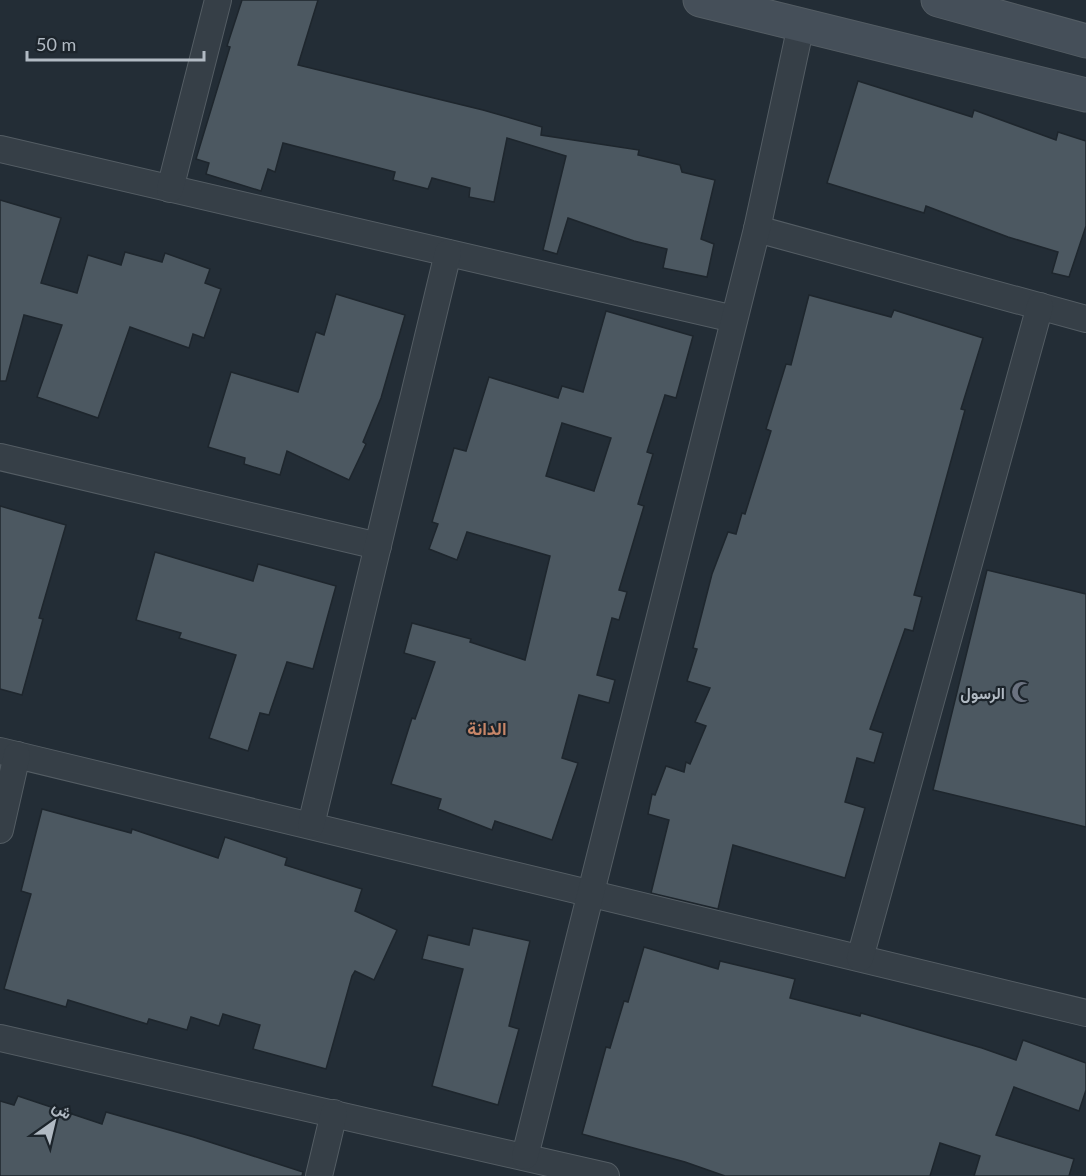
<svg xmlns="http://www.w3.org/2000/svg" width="1086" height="1176" font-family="Lato,Vazirmatn,sans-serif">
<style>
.building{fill:#4c5861;stroke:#1e262d;stroke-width:1.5;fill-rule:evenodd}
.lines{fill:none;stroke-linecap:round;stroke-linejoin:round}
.street-casing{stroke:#545d64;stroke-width:28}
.secondary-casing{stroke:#545d64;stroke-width:35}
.street{stroke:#363f47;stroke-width:26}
.secondary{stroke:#454f59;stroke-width:33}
.labels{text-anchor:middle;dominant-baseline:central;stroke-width:4.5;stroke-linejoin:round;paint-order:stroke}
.poi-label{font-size:16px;font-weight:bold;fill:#b1bac3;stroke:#1c242b;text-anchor:end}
.neighbourhood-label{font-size:18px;font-weight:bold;fill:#c78668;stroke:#1c242b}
</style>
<rect width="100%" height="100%" fill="#232d36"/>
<g class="building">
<path d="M242,0H318L298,65L483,110L542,127L541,135L639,150L638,155L680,165L682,172L715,180L701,239L714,244L707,277L663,268L667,249L634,241L568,218L557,254L543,250L566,156L507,138L494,202L469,197L470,188L432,178L428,189L393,180L395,172L283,143L275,172L268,169L261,191L206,174L209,163L196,159L230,47L227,46Z"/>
<path d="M858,81L972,117L974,110L1056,140L1058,132L1086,141V226L1069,277L1052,273L1058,252L1008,237L926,206L924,213L827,183Z"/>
<path d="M0,200L61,218L41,283L77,293L88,255L121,265L125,252L162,262L165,253L210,269L205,283L221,289L204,338L193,334L189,348L130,327L98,418L37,397L62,325L24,315L6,381H0Z"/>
<path d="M336,294L405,315L381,398L363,442L366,444L349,480L287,451L280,475L244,464L245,458L208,447L231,372L298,392L316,332L324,335Z"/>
<path d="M809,295L891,317L894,310L983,338L961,409L965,410L914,595L922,597L913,631L905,629L870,729L883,733L874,763L857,758L845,802L865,808L845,878L733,845L718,909L651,893L669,820L648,814L652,794L655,795L666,766L684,772L686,762L690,764L706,726L695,722L710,688L687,681L697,649L693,648L712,574L728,532L736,534L742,513L745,514L771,431L766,429L786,364L791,365Z"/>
<path d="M606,311L693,336L676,398L665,395L647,452L653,454L638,504L644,506L619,590L627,592L619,620L612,618L597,675L615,680L609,703L579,695L562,758L578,763L552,840L495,821L492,830L438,809L441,799L391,784L412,718L415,719L435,662L404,653L412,623L471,639L470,642L525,660L550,556L467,532L457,560L429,549L438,524L432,522L454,448L466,451L489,377L558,398L562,386L583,392ZM562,423L611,438L594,491L546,476Z"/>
<path d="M0,506L66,525L39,618L43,619L22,695L0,689Z"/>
<path d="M155,552L253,581L258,564L336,586L313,669L287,662L269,715L260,713L248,751L209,738L236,655L179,638L181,633L136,620Z"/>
<path d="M987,570L1086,594V827L933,790Z"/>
<path d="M42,809L131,833L132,829L218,858L225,837L287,858L285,865L362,889L355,911L397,930L374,980L355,971L352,976L326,1069L253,1049L260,1025L223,1014L219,1026L191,1017L187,1030L149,1019L147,1024L68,1000L66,1007L4,989L31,894L21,891Z"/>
<path d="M473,928L530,941L509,1026L519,1029L498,1105L432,1086L463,969L422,959L428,935L469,945Z"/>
<path d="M644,947L718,969L720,961L795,979L790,998L860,1016L861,1013L982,1048L1016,1060L1023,1040L1086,1063V1090L1079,1111L1014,1087L996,1135L1074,1159L1069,1176H974L980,1156L940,1143L930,1176H725L685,1162L582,1134L606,1047L610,1048L624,1001L628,1002Z"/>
<path d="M18,1096L102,1124L106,1112L194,1137L303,1172L302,1176H0V1101L14,1105Z"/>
</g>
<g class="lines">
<defs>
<g id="street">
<path d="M0,149L734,319"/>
<path d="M170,189L218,0"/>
<path d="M757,229L1086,319"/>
<path d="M0,457L378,546"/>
<path d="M0,751L1086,1013"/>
<path d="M311,825L448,253"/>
<path d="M0,830L17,755"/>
<path d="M860,958L1040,306"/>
<path d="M0,1038L606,1176"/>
<path d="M525,1156L757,229L801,25"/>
<path d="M319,1176L334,1113"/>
</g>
<g id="secondary">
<path d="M700,0L1086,95"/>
<path d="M938,0L1086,41"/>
</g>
</defs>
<use href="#street" class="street-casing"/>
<use href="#secondary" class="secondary-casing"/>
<use href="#street" class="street"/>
<use href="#secondary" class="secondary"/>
</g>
<defs>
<symbol id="mosque-bare" viewBox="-9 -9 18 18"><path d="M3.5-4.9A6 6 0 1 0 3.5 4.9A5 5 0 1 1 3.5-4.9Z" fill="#6b7280" stroke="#1c242b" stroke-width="2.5" paint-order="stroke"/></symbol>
</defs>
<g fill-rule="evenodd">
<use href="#mosque-bare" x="1007" y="677" width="30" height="30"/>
</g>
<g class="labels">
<g class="poi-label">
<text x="1005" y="692">الرسول</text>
</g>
<g class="neighbourhood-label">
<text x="487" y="728">الدانة</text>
</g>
</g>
<g transform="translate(54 1122) rotate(34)" stroke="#1c242b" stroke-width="4.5" paint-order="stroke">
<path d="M0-4.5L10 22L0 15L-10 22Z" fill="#b1bac3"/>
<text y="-9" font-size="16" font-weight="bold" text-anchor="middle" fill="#b1bac3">ش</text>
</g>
<path d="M27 51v9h177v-9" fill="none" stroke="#b1bac3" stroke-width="3"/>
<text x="36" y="51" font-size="18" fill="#b1bac3" stroke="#1c242b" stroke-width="4.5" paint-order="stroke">50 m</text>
</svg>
